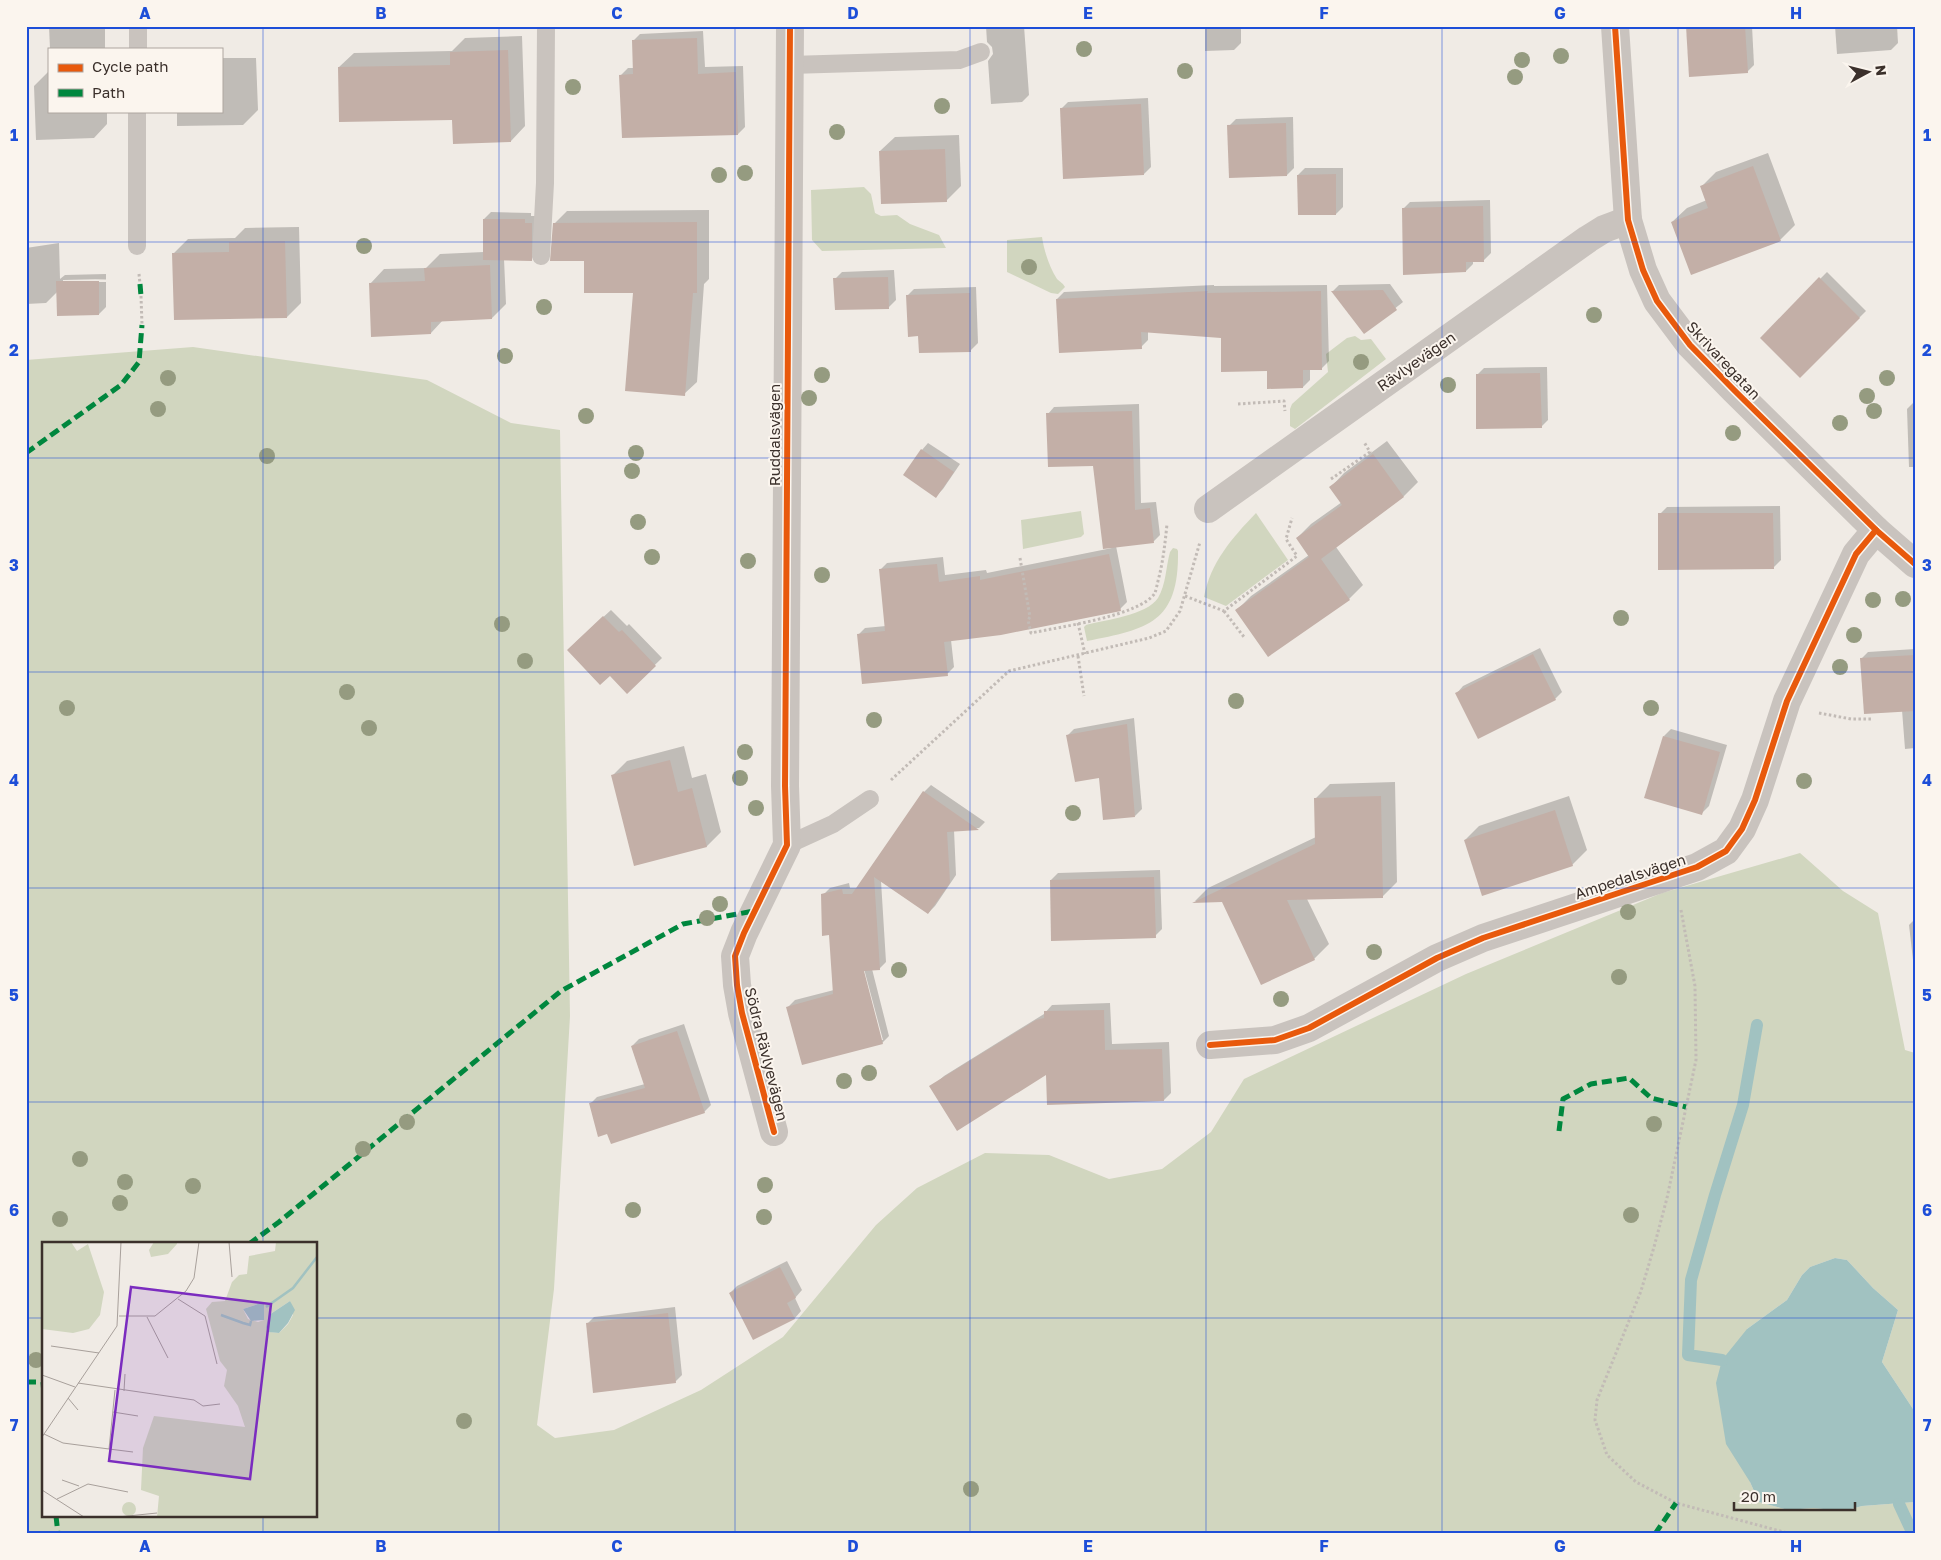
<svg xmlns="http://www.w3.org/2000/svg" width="1941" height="1560" font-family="'Golos Text',sans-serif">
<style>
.green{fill:#d1d6bf;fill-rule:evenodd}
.water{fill:#a1c2c1}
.shadow{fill:#0003;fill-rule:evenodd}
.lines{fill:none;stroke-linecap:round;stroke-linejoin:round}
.stream{stroke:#a1c2c1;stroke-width:12}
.building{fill:#c3afa7}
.path{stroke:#c2bbb6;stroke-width:3;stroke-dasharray:2.5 2.5;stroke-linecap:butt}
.service{stroke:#c9c3be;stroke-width:18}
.minor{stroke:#c9c3be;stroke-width:28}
.quiet{stroke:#00873e;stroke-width:5;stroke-dasharray:10 5;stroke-linecap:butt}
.cycleway-casing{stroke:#fbf5ee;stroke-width:9}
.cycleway{stroke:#e8590c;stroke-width:6}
.tree{fill:#959b80}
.grid{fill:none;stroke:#1d4ed8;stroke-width:1;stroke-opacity:0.55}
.labels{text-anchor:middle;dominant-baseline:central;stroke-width:4;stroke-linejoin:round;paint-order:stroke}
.street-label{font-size:15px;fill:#3b302b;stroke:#fbf5ee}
.inset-river{fill:none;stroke:#a1c2c1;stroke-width:2.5}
.inset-road{fill:none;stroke:#a8a09b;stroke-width:1}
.view{fill:#7b2cbf;fill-opacity:0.15;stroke:#7b2cbf;stroke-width:2.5}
.inset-edge{fill:none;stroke:#3b302b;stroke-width:2.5}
.neatline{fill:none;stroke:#1d4ed8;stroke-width:2}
.grid-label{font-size:16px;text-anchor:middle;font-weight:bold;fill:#1d4ed8}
</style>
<rect width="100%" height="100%" fill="#f0ebe5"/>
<g class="green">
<path d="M864,187L871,194L875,213L881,216L897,215L910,224L939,235L946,248L822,251L812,240L811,190Z"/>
<path d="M1042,237C1044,250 1049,267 1057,279C1060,282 1063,283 1065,287L1058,294L1051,293L1007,272V240Z"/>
<path d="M1355,336L1361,340L1371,339L1386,359L1295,429L1290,426V409L1292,404L1328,372L1326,354L1347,338Z"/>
<path d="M193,347L427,380L511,423L560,430L570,1016L554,1289L537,1425L555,1438L614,1430L701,1390L783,1337L876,1225L917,1188L985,1153L1049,1155L1109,1179L1162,1169L1211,1132L1244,1079L1466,974L1662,893L1800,853L1843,891L1878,913L1905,1050L1915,1053V1412L1882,1362L1898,1310L1873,1288L1847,1260L1835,1258L1810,1267L1802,1275L1787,1300L1747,1329L1750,1482L1759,1502L1788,1510L1813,1508L1844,1511L1862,1506L1915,1502V1534H26V360ZM44,1244H316V1516H44Z"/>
<path d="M1081,511L1084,534L1081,537L1023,549L1021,520Z"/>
<path d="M1256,513L1288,560L1226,606L1204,597C1210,563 1232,538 1256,513Z"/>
<path d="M1173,548L1177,549L1178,551C1179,623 1148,629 1087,641L1084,627L1086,625C1105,620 1147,615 1158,598C1166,585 1166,566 1170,552Z"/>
</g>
<path class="water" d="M1835,1258L1847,1260L1873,1288L1898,1310L1882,1362L1915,1412V1502L1862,1506L1844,1511L1813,1508L1788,1510L1759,1502L1750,1482L1726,1444L1716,1383L1722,1360L1747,1329L1787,1300L1802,1275L1810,1267Z"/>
<g class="shadow">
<path d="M49,26H105V49H50Z"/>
<path d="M986,26H1024L1029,95L1022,102L991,104L988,61L993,54L992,47L987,42Z"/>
<path d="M1205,26H1241V43L1234,50L1205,51Z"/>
<path d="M1401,26H1447L1401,28Z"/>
<path d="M1687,26H1752L1754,65L1747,72Z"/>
<path d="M1835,26H1897L1898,43L1891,50L1837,54Z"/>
<path d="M703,31L705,67L743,66L745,127L738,134L621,75L628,68H634L633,41L640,34Z"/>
<path d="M522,36L525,126L511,141L453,118L339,67L354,53L452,51L465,38Z"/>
<path d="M221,58H256L258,110L243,125L177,126V111H221Z"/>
<path d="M48,72L49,111H107V124L94,138L36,140L34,86Z"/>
<path d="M1148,98L1151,167L1144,174L1061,109L1068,102Z"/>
<path d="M1293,117L1294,168L1287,175L1229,126L1236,119Z"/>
<path d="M959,135L961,186L946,201L880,151L895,137Z"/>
<path d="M1768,153L1795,225L1781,239L1692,273L1672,222L1687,208L1707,200L1701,187L1716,172Z"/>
<path d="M1305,168H1343V207L1336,214L1298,175Z"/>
<path d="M1490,200L1491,253L1484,260L1473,261V264L1466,271L1403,209L1410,202Z"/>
<path d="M709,210V279L704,284L697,382L684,394L634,292L586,260L555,223L567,211Z"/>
<path d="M491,212L531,213V216H539L538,252L531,259H504L506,304L492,318L443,320L431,333L370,284L384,269L426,268L440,254L484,252V219Z"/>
<path d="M299,227L301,303L287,317L173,254L188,239L235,238L245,228Z"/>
<path d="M59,243L60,279L65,275L106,274V307L99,314L58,291L46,303L26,304V248ZM106,279V282H63V280Z"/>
<path d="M894,270L896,300L889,307L835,279L842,272Z"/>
<path d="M1827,272L1866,311L1800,377L1762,338Z"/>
<path d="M1390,284L1403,302L1364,333L1333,291L1339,285Z"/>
<path d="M1214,285V286L1327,285L1329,361L1322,368L1310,369V380L1303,387L1268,370L1222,337L1148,331V340L1141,347L1057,299L1064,292Z"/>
<path d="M976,287L978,343L971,350L920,335L907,296L914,289Z"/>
<path d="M1547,367L1548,420L1541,427L1477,375L1484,368Z"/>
<path d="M1914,402L1915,467H1909L1907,409Z"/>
<path d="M1139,404L1141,503L1156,502L1160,535L1154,541L1116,546L1127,602L1120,609L951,640L954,667L947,674L858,635L865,628L886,626L880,570L887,563L943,557L945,575L986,570L987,573L1112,548L1094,465L1048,414L1054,407Z"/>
<path d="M1387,441L1418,482L1404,496L1336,547L1363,585L1349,599L1237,610L1251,596L1309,555L1297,538L1311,524L1342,502L1331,487L1344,473Z"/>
<path d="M928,443L960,464L943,489L936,496L922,450Z"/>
<path d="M1780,506L1781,560L1774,567L1660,514L1667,507Z"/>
<path d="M611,610L627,626L629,624L662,658L627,692L610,674L575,643Z"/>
<path d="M1540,648L1562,692L1555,699L1457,693L1463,686Z"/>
<path d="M1915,649V748L1905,749L1902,710L1861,659L1868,652Z"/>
<path d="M1134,718L1142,809L1135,816L1067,736L1074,729Z"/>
<path d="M1671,729L1727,745L1709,806L1702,813L1664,736Z"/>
<path d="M684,746L692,778L706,774L721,832L707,846L635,865L612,776L627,761Z"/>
<path d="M1395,782L1397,882L1382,897L1307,899L1329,944L1314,959L1222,901H1195L1208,888L1316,837L1315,799L1330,784Z"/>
<path d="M931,785L985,822L979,828L954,830L956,875L935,906L928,913L881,881L886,962L879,969H872L889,1036L882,1043L788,1007L795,1000L834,990L830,934L823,895L830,888L849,883L850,888H858L924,792ZM861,965H863L883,1040H880Z"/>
<path d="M1569,796L1587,850L1572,865L1465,840L1479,826Z"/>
<path d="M1160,870L1162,929L1155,936L1051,880L1058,873Z"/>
<path d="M1915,919V959L1913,960L1909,925Z"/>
<path d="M1110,1003L1112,1044L1169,1042L1171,1093L1164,1100L1047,1073L936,1083L944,1076L1044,1014L1052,1005Z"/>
<path d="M684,1024L711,1105L704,1112L608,1133L590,1104L597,1097L645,1084L632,1046L639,1039Z"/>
<path d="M787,1261L802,1290L795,1298L801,1311L795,1318L754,1338L730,1293L737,1286Z"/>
<path d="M675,1307L682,1375L675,1382L587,1324L594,1317Z"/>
</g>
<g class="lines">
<g class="stream">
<path d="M1722,1360L1688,1355L1691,1280L1715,1195L1743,1105L1757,1025"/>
<path d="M1899,1504L1913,1534"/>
</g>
</g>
<g class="building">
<path d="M1686,26H1745L1748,73L1689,77Z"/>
<path d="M697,38L698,74L736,72L738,135L622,138L619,75L633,74L632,40Z"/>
<path d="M508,50L511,142L453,144L452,120L339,122L338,67L450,65V52Z"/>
<path d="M1141,104L1144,175L1063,179L1060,108Z"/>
<path d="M1286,123L1287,176L1229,178L1227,125Z"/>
<path d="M945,149L947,202L881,204L879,151Z"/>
<path d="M1753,166L1781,241L1691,275L1671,222L1708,208L1700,186Z"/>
<path d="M1336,174V215H1298L1297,175Z"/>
<path d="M1483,206L1484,262H1466V272L1403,275L1402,208Z"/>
<path d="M483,219H525V223H532V261L483,260Z"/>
<path d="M697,222V293H693L685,396L625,391L633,293H584V261H550L553,223Z"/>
<path d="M285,241L287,318L174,320L172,253L229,252V242Z"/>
<path d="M490,265L492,319L431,322V334L371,337L369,283L425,281L424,268Z"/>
<path d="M888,277L889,309L835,310L833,278Z"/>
<path d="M1819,277L1860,318L1800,378L1760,338Z"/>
<path d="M56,281H99V315L57,316Z"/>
<path d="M1383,290L1397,310L1364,334L1331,291Z"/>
<path d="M1208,291L1207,293L1321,291L1322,370H1303V388L1267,389V371L1221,372V338L1141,332L1142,349L1059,353L1056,299Z"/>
<path d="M970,293L971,352L919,353L918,336L908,337L906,295Z"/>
<path d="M1540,373L1542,428L1476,429V374Z"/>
<path d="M1132,411L1135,510L1150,508L1154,543L1103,549L1093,466L1048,467L1046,413Z"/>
<path d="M921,449L954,472L936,498L903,475Z"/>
<path d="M1373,454L1404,497L1321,559L1350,600L1268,657L1235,610L1309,557L1296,538L1342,505L1329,487Z"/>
<path d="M1658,513H1773L1774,569L1658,570Z"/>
<path d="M1109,554L1121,611L1001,635L944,642L948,676L862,684L857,634L885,631L879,569L937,564L939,582L980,576V580Z"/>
<path d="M603,616L619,632L622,630L656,666L627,694L610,676L600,685L567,650Z"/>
<path d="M1533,654L1556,700L1478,739L1455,693Z"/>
<path d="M1915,655V711L1864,714L1860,658Z"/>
<path d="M1127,724L1135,817L1103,820L1099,778L1075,782L1066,735Z"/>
<path d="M1663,736L1720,752L1702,815L1644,798Z"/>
<path d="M670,760L678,792L692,788L707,847L634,866L611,775Z"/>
<path d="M923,791L979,830L947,832L950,883L928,914L874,877L880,970L864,971L883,1044L802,1065L786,1007L833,994L829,935L822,936L821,894L842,889L843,894H852Z"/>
<path d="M1381,796L1383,898L1287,900L1315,960L1261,985L1222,902L1192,903L1315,844L1314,798Z"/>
<path d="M1555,810L1573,866L1482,896L1464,840Z"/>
<path d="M1154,877L1156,938L1051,941L1050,880Z"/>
<path d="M1104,1010L1105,1050L1162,1049L1164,1101L1047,1105L1046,1075L957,1131L929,1086L1036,1020L1044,1018V1011Z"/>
<path d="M677,1031L705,1113L611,1144L607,1134L598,1137L589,1103L645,1088L631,1046Z"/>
<path d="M780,1267L796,1298L787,1303L795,1319L753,1340L729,1293Z"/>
<path d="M668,1313L676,1383L593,1393L586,1323Z"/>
</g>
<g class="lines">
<g class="path">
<path d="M139,274L140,284"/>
<path d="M141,296L142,325"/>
<path d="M1238,404L1284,401L1285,411"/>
<path d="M1331,479L1370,452L1364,442"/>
<path d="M1020,558L1030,617L1028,620L1031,633C1059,627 1140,616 1155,593C1156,590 1157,585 1158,581C1163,562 1165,544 1167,524"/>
<path d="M1185,596L1224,611L1297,556L1286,539L1292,518"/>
<path d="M1224,611L1244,637"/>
<path d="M1078,623L1085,654"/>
<path d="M1078,656L1084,696"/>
<path d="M1819,713L1851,719H1873"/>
<path d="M891,780L1009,671L1149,638L1166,631L1180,611L1200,542"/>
<path d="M1681,910L1695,986L1696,1060L1667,1198L1654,1247L1641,1291L1597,1400L1595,1420L1607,1455L1636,1482L1676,1503L1791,1534"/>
</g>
<g class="service">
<path d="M138,49V26"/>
<path d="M790,65L959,60L981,52"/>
<path d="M137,246V111"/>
<path d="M541,256L545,183L546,26"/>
<path d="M787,845L833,824L870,799"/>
</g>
<g class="minor">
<path d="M1615,26L1628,220L1643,270L1657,301L1690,345L1734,390L1876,530L1915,564"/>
<path d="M1208,509L1588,239L1604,229L1628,220"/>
<path d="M1210,1045L1275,1040L1309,1028L1437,958L1483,938L1697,867L1726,851L1742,829L1755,800L1787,701L1856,554L1876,530"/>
<path d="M774,1132L742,1013L737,985L735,956L744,933L787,845L785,786L790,26"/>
</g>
<g class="quiet">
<path d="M140,284L141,296"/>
<path d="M26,453L121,385L139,362L142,325"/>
<path d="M1559,1131L1563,1099L1591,1084L1629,1078L1651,1098L1686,1107"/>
<path d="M249,1244L279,1222L561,991L683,924L754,911"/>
<path d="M26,1382H44"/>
<path d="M43,1382L44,1394"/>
<path d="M56,1516L58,1534"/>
<path d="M1655,1534L1676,1503"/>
</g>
<defs>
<g id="cycleway">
<path d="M1615,26L1628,220L1643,270L1657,301L1690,345L1734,390L1876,530L1915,564"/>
<path d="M1210,1045L1275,1040L1309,1028L1437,958L1483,938L1697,867L1726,851L1742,829L1755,800L1787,701L1856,554L1876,530"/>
<path d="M774,1132L742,1013L737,985L735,956L744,933L787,845L785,786L790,26"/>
</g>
</defs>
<use href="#cycleway" class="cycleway-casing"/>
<use href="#cycleway" class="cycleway"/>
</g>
<g class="tree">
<circle cx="1084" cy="49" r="8"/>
<circle cx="1561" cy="56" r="8"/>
<circle cx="1522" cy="60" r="8"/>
<circle cx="1185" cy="71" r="8"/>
<circle cx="1515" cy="77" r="8"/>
<circle cx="573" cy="87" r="8"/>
<circle cx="942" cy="106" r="8"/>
<circle cx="837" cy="132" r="8"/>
<circle cx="745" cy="173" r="8"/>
<circle cx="719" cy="175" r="8"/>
<circle cx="364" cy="246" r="8"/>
<circle cx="1029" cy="267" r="8"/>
<circle cx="544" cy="307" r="8"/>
<circle cx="1594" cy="315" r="8"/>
<circle cx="505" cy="356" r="8"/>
<circle cx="1361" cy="362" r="8"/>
<circle cx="822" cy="375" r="8"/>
<circle cx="168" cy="378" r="8"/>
<circle cx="1887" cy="378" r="8"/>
<circle cx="1448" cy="385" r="8"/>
<circle cx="1867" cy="396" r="8"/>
<circle cx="809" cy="398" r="8"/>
<circle cx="158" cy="409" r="8"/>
<circle cx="1874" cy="411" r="8"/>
<circle cx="586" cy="416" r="8"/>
<circle cx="1840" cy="423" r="8"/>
<circle cx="1733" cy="433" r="8"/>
<circle cx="636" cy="453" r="8"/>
<circle cx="267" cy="456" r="8"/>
<circle cx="632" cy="471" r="8"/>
<circle cx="638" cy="522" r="8"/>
<circle cx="652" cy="557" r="8"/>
<circle cx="748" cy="561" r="8"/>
<circle cx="822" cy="575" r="8"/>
<circle cx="1903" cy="599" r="8"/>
<circle cx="1873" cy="600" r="8"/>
<circle cx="1621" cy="618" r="8"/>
<circle cx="502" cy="624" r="8"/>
<circle cx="1854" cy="635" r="8"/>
<circle cx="525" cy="661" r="8"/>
<circle cx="1840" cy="667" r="8"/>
<circle cx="347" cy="692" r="8"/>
<circle cx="1236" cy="701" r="8"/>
<circle cx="67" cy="708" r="8"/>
<circle cx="1651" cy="708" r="8"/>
<circle cx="874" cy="720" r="8"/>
<circle cx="369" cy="728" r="8"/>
<circle cx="745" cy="752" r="8"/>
<circle cx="740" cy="778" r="8"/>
<circle cx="1804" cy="781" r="8"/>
<circle cx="756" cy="808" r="8"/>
<circle cx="1073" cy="813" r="8"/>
<circle cx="720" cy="904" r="8"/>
<circle cx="1628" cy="912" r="8"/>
<circle cx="707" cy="918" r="8"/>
<circle cx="1374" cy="952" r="8"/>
<circle cx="899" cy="970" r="8"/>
<circle cx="1619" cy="977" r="8"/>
<circle cx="1281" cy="999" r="8"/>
<circle cx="869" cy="1073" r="8"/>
<circle cx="844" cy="1081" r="8"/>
<circle cx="407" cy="1122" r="8"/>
<circle cx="1654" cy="1124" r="8"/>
<circle cx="363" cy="1149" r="8"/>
<circle cx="80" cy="1159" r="8"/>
<circle cx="125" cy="1182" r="8"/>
<circle cx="765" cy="1185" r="8"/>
<circle cx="193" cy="1186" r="8"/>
<circle cx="120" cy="1203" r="8"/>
<circle cx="633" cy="1210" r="8"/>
<circle cx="1631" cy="1215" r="8"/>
<circle cx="764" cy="1217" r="8"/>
<circle cx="60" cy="1219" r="8"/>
<circle cx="36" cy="1360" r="8"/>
<circle cx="464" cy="1421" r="8"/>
<circle cx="971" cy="1489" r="8"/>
</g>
<path class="grid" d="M263,26V1244M499,26V1534M735,26V1534M970,26V1534M1206,26V1534M1442,26V1534M1678,26V1534M26,242H1915M26,458H1915M26,672H1915M26,888H1915M26,1102H1915M26,1318H44M316,1318H1915M263,1516V1534"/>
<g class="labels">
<g class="street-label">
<text transform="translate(1724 360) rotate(47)">Skrivaregatan</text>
<text transform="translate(1416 361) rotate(-35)">Rävlyevägen</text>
<text transform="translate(774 435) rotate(-90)">Ruddalsvägen</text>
<text transform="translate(1630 876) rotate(-18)">Ampedalsvägen</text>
<text transform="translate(767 1054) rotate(76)">Södra Rävlyevägen</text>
</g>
</g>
<g transform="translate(42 1242)">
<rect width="275" height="275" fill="#f0ebe5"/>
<path d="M0,0H29L35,9L46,2L62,50L58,73L47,87L31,91L0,87ZM112,0H135V2L126,12L109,15L107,8ZM234,0H275V275H115L117,254L99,248L101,206L112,174L203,185L196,164L182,144L185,128L178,119L164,67L170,60L183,59L190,40L197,33L205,32L207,14L233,9ZM248,59L251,73L246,82L237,91L228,90L227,73ZM222,60V78L216,80L206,77L201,67ZM80 267a7 7 0 1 1 14 0a7 7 0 1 1-14 0Z" fill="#d1d6bf" fill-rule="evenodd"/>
<path d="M248,59L253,68L246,81L237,91L226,90L224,85L227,73ZM222,60V78L209,79L201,67Z" fill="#a1c2c1"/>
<path class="inset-river" d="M224,65L251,46L275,15M179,73L201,81L208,83L209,79"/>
<path class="inset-road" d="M187,0L190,35M136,57L163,74L175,122M77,74H113L144,49L152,36L157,0M105,75L126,116M9,104L57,111M0,133L33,145M36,141L152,158L161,164L178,162M82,149L83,132M26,156L36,168M71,170L96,174M2,192L21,201L67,207L73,148M0,195L75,84L79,0M67,207L91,210M20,238L37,244M0,248L42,275M15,257L46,242L86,250M76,275L115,271"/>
<path class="view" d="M89,45L229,62L208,237L67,219Z"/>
<rect width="275" height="275" class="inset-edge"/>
</g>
<rect width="1941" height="1560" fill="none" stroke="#fbf5ee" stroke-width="55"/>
<rect x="48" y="48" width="175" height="65" fill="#fbf5ee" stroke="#aea6a0"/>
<rect x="58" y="64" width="25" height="8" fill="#e8590c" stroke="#aea6a0"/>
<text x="92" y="72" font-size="15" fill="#3b302b">Cycle path</text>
<rect x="58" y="89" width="25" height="8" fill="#00873e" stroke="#aea6a0"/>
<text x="92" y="98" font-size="15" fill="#3b302b">Path</text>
<g transform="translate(1868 72) rotate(83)" stroke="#fbf5ee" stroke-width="4" paint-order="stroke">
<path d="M0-4L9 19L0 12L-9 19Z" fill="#3b302b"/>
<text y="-8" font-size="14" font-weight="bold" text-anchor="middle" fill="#3b302b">N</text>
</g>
<path d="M1734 1502v8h121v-8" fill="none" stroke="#3b302b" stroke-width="2.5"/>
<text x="1741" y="1502" font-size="15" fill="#3b302b" stroke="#fbf5ee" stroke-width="4" paint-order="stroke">20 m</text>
<rect x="28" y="28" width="1886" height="1504" class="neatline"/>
<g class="grid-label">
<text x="145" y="19">A</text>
<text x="381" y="19">B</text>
<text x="617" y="19">C</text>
<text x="853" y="19">D</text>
<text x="1088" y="19">E</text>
<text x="1324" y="19">F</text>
<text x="1560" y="19">G</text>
<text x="1796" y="19">H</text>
<text x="14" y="141">1</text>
<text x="1927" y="141">1</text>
<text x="14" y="356">2</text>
<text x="1927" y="356">2</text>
<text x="14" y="571">3</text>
<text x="1927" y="571">3</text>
<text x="14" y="786">4</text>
<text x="1927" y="786">4</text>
<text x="14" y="1001">5</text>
<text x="1927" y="1001">5</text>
<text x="14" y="1216">6</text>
<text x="1927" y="1216">6</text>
<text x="14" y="1431">7</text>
<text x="1927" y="1431">7</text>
<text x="145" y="1552">A</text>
<text x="381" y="1552">B</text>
<text x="617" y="1552">C</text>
<text x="853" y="1552">D</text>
<text x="1088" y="1552">E</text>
<text x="1324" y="1552">F</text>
<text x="1560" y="1552">G</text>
<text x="1796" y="1552">H</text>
</g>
</svg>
